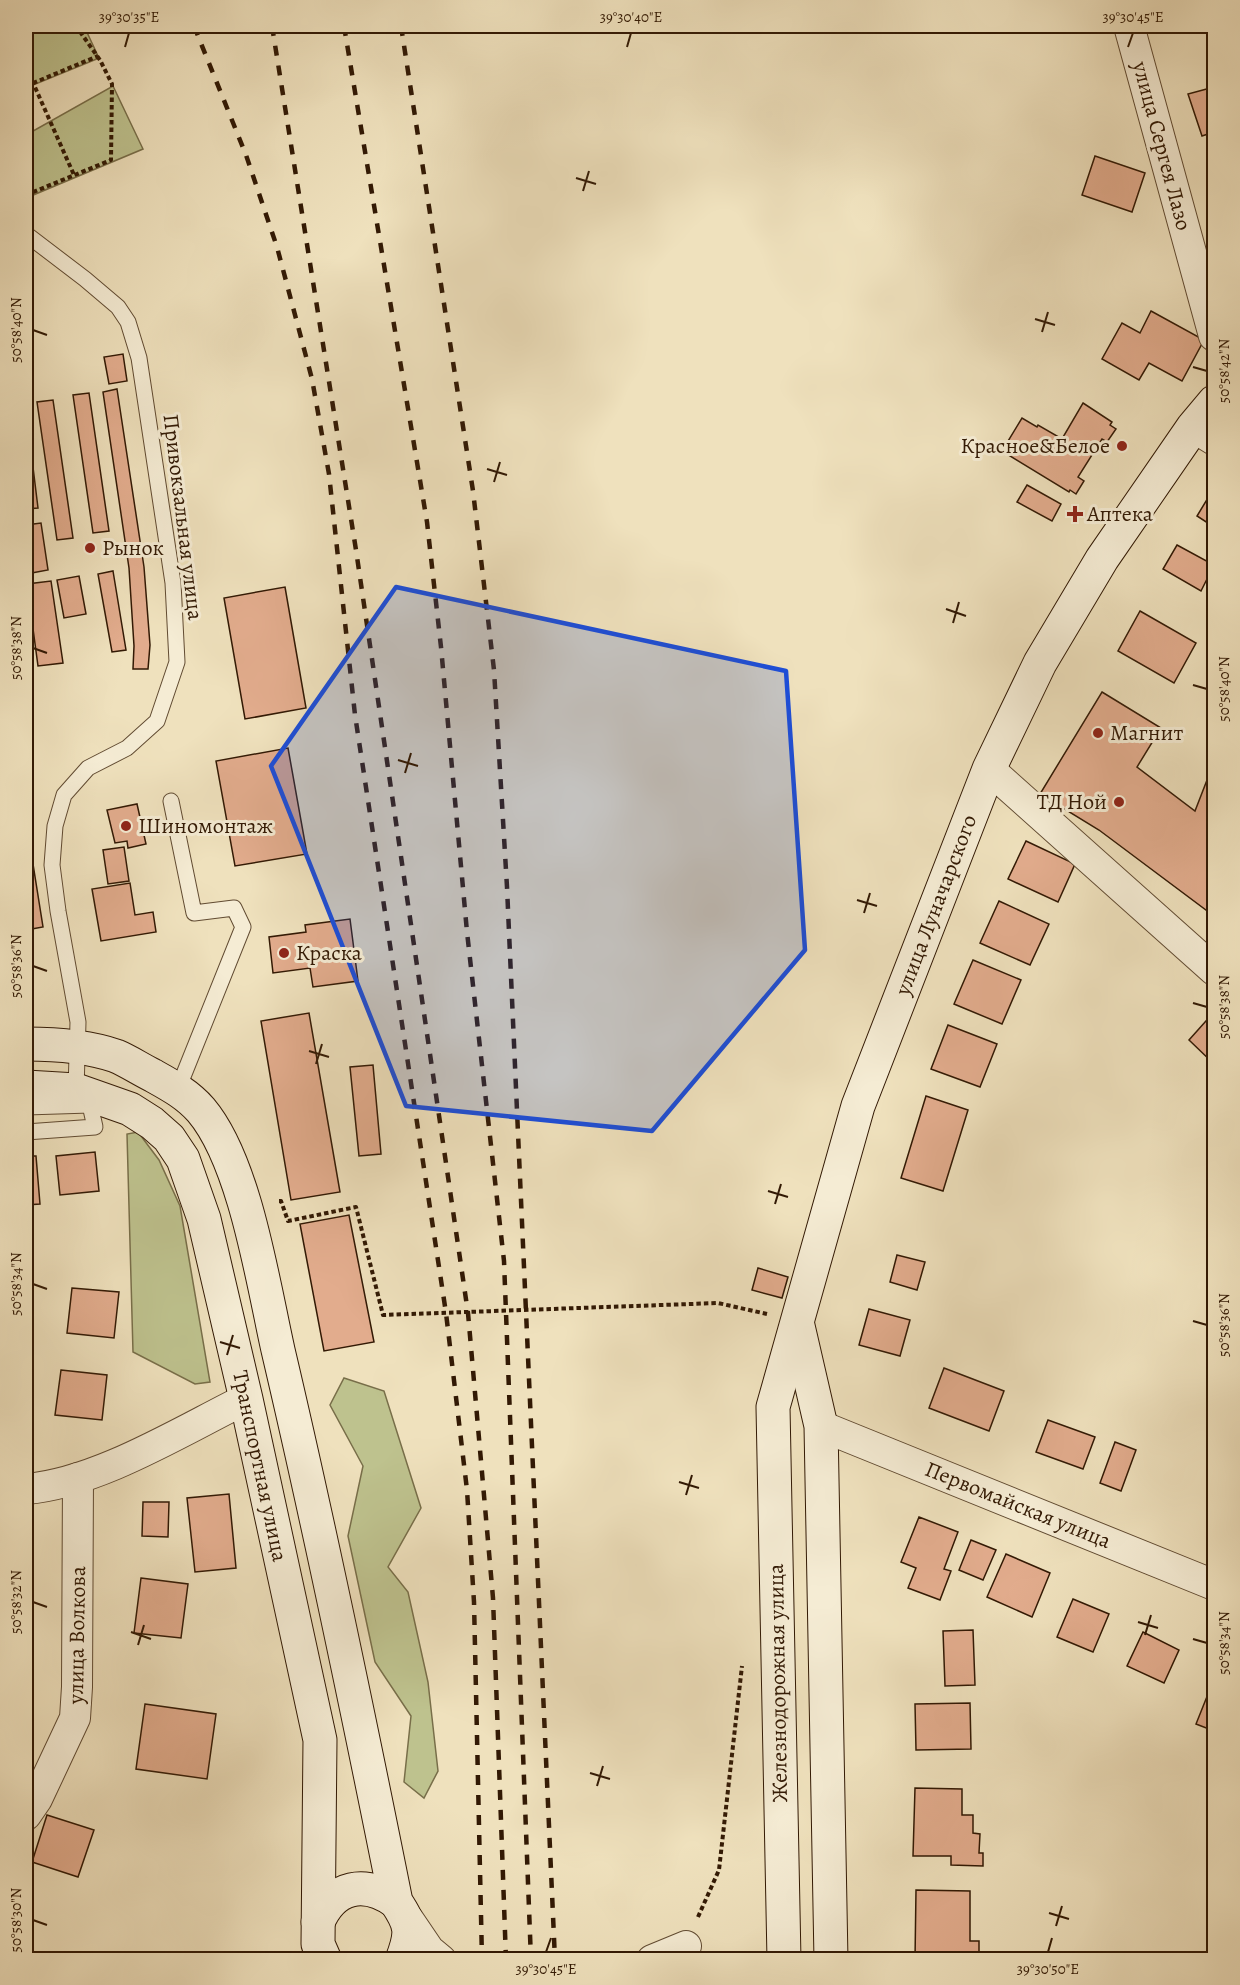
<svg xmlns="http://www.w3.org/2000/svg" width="1240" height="1985" font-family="Alegreya,serif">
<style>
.green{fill:#bec28e;stroke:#786e49;stroke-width:1.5}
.building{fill:#e2ac8d;stroke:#321904;stroke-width:1.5}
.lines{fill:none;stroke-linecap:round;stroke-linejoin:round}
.lane-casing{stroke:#614b32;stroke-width:17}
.street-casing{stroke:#614b32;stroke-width:32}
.secondary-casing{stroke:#321904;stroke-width:35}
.path{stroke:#321904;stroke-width:4;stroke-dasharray:4.5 3;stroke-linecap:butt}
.lane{stroke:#f5ecd4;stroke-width:15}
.street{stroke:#f5ecd4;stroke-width:30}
.secondary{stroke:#f5ecd4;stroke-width:33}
.rail{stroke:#321904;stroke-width:4.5;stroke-dasharray:10 10;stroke-linecap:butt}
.marked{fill:#1d4ed8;fill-opacity:0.2;stroke:#1d4ed8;stroke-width:4.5;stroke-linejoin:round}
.ticks{fill:none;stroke:#321904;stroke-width:2}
.poi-dot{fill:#8f2418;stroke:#f5ecd4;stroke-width:2}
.labels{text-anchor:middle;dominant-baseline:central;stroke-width:6;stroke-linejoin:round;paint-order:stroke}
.street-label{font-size:22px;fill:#321904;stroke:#f5ecd4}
.poi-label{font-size:22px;fill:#321904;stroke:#f5ecd4;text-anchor:start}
.neatline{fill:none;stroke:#321904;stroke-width:2}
.ticks-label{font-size:15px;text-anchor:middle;fill:#321904}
</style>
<rect width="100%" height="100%" fill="#efe1bd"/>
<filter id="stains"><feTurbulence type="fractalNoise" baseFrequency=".00333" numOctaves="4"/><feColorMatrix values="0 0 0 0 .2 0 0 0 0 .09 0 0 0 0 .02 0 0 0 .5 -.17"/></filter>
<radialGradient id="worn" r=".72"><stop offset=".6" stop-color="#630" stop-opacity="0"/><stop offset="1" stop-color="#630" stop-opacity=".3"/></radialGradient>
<g class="green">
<path d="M26,26H84L99,58L26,88Z"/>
<path d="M113,86L143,149L26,198V135Z"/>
<path d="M138,1132L159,1160L180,1206L210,1382L195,1384L133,1352L127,1134Z"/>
<path d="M344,1378L384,1391L421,1508L388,1567L408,1592L428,1682L438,1771L424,1798L404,1782L411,1716L375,1662L348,1536L363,1466L330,1405Z"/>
</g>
<g class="building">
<path d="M1214,87V132L1202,136L1188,94Z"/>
<path d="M1095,156L1145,173L1132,212L1082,195Z"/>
<path d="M1151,311L1204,340L1182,381L1149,363L1139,380L1102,359L1122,323L1140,333Z"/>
<path d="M123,354L127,381L109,384L104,357Z"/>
<path d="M117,389L144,567L150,645L148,669H133L134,646L129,568L103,392Z"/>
<path d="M89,393L109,531L93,533L73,395Z"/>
<path d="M53,400L73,538L57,540L37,402Z"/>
<path d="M1083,403L1112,422L1110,425L1116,429L1107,442L1102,439L1078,477L1084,481L1076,494L1070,490L1069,492L1002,451L1022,418L1037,427L1038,425L1062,439Z"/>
<path d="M26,410L38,508L26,509Z"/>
<path d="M1027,485L1061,504L1052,521L1017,502Z"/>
<path d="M1214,488V527L1197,516Z"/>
<path d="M41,523L48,570L26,574V525Z"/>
<path d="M1177,545L1214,565L1201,591L1163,569Z"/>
<path d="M113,571L126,650L112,652L98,574Z"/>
<path d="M79,576L86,614L64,618L57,580Z"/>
<path d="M51,581L63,663L38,666L27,584Z"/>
<path d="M285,587L306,708L245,719L224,598Z"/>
<path d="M1140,611L1196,643L1174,683L1118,651Z"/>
<path d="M1102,692L1161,728L1137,767L1195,811L1214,762V916L1099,830L1040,794Z"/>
<path d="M288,748L307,854L235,866L216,761Z"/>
<path d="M137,804L146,844L128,848L127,841L115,843L107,810Z"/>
<path d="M26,820L43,927L26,930Z"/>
<path d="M1026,841L1075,864L1058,902L1008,879Z"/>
<path d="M124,847L129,881L108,884L103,850Z"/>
<path d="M130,883L135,915L153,912L156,932L101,941L92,889Z"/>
<path d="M999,901L1049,924L1030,965L980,943Z"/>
<path d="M350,919L358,981L313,987L310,968L273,973L269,937L306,932L305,925Z"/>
<path d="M973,960L1021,980L1002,1024L954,1004Z"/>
<path d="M1214,1012V1064L1189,1040Z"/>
<path d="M309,1013L340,1192L291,1200L261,1021Z"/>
<path d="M948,1025L997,1044L980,1087L931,1069Z"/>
<path d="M373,1065L381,1154L359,1156L350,1067Z"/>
<path d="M926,1096L968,1110L943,1191L901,1178Z"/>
<path d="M95,1152L99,1191L60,1195L56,1156Z"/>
<path d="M26,1156H36L40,1204L26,1205Z"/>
<path d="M349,1215L374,1342L324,1351L300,1224Z"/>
<path d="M897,1255L925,1262L917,1290L890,1282Z"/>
<path d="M758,1268L788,1277L782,1298L752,1290Z"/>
<path d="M72,1288L119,1292L114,1338L67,1333Z"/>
<path d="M869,1309L910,1320L900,1356L859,1345Z"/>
<path d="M944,1368L1004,1391L989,1431L929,1408Z"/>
<path d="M61,1370L107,1375L102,1420L55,1415Z"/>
<path d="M1048,1420L1095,1437L1083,1469L1036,1452Z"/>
<path d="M1115,1442L1136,1450L1121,1491L1100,1483Z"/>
<path d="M229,1494L236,1568L195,1572L187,1498Z"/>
<path d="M143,1502H169L168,1537L142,1536Z"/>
<path d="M919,1517L958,1532L944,1569L951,1571L940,1600L908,1588L916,1568L901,1562Z"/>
<path d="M971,1540L996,1550L983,1580L959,1570Z"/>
<path d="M1006,1554L1050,1573L1032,1617L987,1597Z"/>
<path d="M141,1578L188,1584L181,1638L134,1633Z"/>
<path d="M1073,1599L1109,1614L1093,1652L1057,1637Z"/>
<path d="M973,1630L975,1685L945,1686L943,1631Z"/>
<path d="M1143,1632L1179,1650L1164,1683L1127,1666Z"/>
<path d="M1214,1679V1731L1196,1724Z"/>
<path d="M970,1703L971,1749L916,1750L915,1704Z"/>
<path d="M145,1704L216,1714L207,1779L136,1769Z"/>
<path d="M915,1788L962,1789V1815H973V1833L980,1834L979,1853H983V1866L951,1865V1856H913Z"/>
<path d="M47,1815L94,1830L78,1877L32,1862Z"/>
<path d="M916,1890L970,1891V1941H979V1960H915Z"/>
<rect x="1125" y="1954" width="38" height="6"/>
</g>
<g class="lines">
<defs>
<g id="lane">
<path d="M26,234L85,279L118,307L128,322L139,358L173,583L177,662L157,721L127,748L88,768L64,795L55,826L52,865L58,911L78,1022L76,1090"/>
<path d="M171,801L194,913L234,908L243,927L178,1089"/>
<path d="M26,1107L90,1105L95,1127L26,1132"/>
</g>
<g id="street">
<path d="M1129,26L1214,336"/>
<path d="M1193,427L1214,440"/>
<path d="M989,769L1214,970"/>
<path d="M821,1426L1214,1585"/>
<path d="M26,1489C98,1483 181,1431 246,1399"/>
<path d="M26,1815L37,1799L75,1718L77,1687L78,1478"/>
<path d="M408,1919L429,1950L441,1960"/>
<path d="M652,1960L686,1946"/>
</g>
<g id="secondary">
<path d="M26,1044C56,1044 87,1046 116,1056C128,1061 140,1069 152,1075C170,1085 187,1094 201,1110C245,1162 263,1283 278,1350C321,1533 359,1717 396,1902C412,1926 412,1933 402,1960"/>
<path d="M26,1087L76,1090L130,1109L152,1123L169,1138L183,1159L204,1219L246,1399L320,1740L318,1944L325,1960"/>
<path d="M798,1326L821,1426L831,1960"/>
<path d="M318,1922C334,1885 365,1880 396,1902"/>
<path d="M784,1960L773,1407L858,1106L989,769L1040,663L1102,559L1193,427L1214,402"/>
</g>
</defs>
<use href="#lane" class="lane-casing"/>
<use href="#street" class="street-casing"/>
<use href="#secondary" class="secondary-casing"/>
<g class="path">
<path d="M26,67L74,175"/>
<path d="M26,86L98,56"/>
<path d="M26,195L111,160L112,84L100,60L76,26"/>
<path d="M279,1201H281L288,1221L356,1207L383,1315L718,1303L767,1314"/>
<path d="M698,1917L719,1870L742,1666"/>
</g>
<use href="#lane" class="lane"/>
<use href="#street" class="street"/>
<use href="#secondary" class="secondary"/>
<g class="rail">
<path d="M194,26L246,155L277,247L312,379L329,474L355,715L446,1313L467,1490L474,1602L482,1960"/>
<path d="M272,26L356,550L468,1313L493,1598L506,1960"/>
<path d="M344,26L427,522L441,647L467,932L504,1261L531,1960"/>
<path d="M401,26L473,491L494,670L507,887L555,1960"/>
</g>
</g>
<path class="marked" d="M396,587L786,671L805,950L652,1131L406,1106L271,766Z"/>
<path class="ticks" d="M125,47L129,33M627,47L631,33M1128,47L1133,33M576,178L596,184M583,191L589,171M1035,319L1055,325M33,330L47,335M1042,332L1048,312M1193,367L1207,371M487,469L507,475M494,482L500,462M946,609L966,616M953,623L959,602M33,648L47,653M1193,685L1207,689M398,760L418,766M405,773L411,753M857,900L877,906M864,913L870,893M33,966L47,971M1193,1003L1207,1007M309,1051L329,1057M316,1064L322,1044M768,1191L788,1197M775,1204L781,1184M33,1284L47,1289M1193,1321L1207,1325M220,1342L240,1348M227,1355L233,1335M679,1482L699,1488M686,1495L692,1475M33,1602L47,1607M1138,1622L1158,1628M131,1632L151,1639M1145,1635L1151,1615M1193,1639L1207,1643M138,1645L144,1625M590,1773L610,1779M597,1786L603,1766M1049,1913L1069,1919M33,1920L47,1925M1056,1926L1062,1906M546,1952L551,1938M1048,1952L1052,1938"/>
<g class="poi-dot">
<circle cx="1122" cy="446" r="6"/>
<path d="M1072 505h6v6h6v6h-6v6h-6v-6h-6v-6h6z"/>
<circle cx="90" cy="548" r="6"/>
<circle cx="1098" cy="733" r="6"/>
<circle cx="1119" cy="802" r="6"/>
<circle cx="126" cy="826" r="6"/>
<circle cx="284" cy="953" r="6"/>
</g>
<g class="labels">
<g class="street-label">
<text transform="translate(1162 146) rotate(75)">улица Сергея Лазо</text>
<text transform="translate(183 517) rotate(83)">Привокзальная улица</text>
<text transform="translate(936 905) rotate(-69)">улица Луначарского</text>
<text transform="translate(260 1466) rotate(78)">Транспортная улица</text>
<text transform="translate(1018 1505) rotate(22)">Первомайская улица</text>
<text transform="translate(77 1635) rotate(-89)">улица Волкова</text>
<text transform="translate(778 1683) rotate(-91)">Железнодорожная улица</text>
</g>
<g class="poi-label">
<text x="1110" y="446" text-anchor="end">Красное&amp;Белое</text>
<text x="1087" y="514">Аптека</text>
<text x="102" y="548">Рынок</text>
<text x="1110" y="733">Магнит</text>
<text x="1107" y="802" text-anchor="end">ТД Ной</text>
<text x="138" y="826">Шиномонтаж</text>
<text x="296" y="953">Краска</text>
</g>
</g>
<rect width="1240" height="1985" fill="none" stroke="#efe1bd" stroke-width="66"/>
<rect x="33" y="33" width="1174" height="1919" class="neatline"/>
<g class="ticks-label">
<text x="129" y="22">39°30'35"E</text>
<text x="631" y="22">39°30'40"E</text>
<text x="1133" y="22">39°30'45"E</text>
<text transform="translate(16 330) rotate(-90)" y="5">50°58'40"N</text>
<text transform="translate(1224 371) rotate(-90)" y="5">50°58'42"N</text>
<text transform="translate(16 648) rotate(-90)" y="5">50°58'38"N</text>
<text transform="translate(1224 689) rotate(-90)" y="5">50°58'40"N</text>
<text transform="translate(16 966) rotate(-90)" y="5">50°58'36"N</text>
<text transform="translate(1224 1007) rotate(-90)" y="5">50°58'38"N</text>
<text transform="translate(16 1284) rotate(-90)" y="5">50°58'34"N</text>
<text transform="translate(1224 1325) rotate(-90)" y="5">50°58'36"N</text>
<text transform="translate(16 1602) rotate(-90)" y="5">50°58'32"N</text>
<text transform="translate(1224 1643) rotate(-90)" y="5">50°58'34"N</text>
<text transform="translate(16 1920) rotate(-90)" y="5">50°58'30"N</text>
<text x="546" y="1974">39°30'45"E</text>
<text x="1048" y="1974">39°30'50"E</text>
</g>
<rect width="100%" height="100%" filter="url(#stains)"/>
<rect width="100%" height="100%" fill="url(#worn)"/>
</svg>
